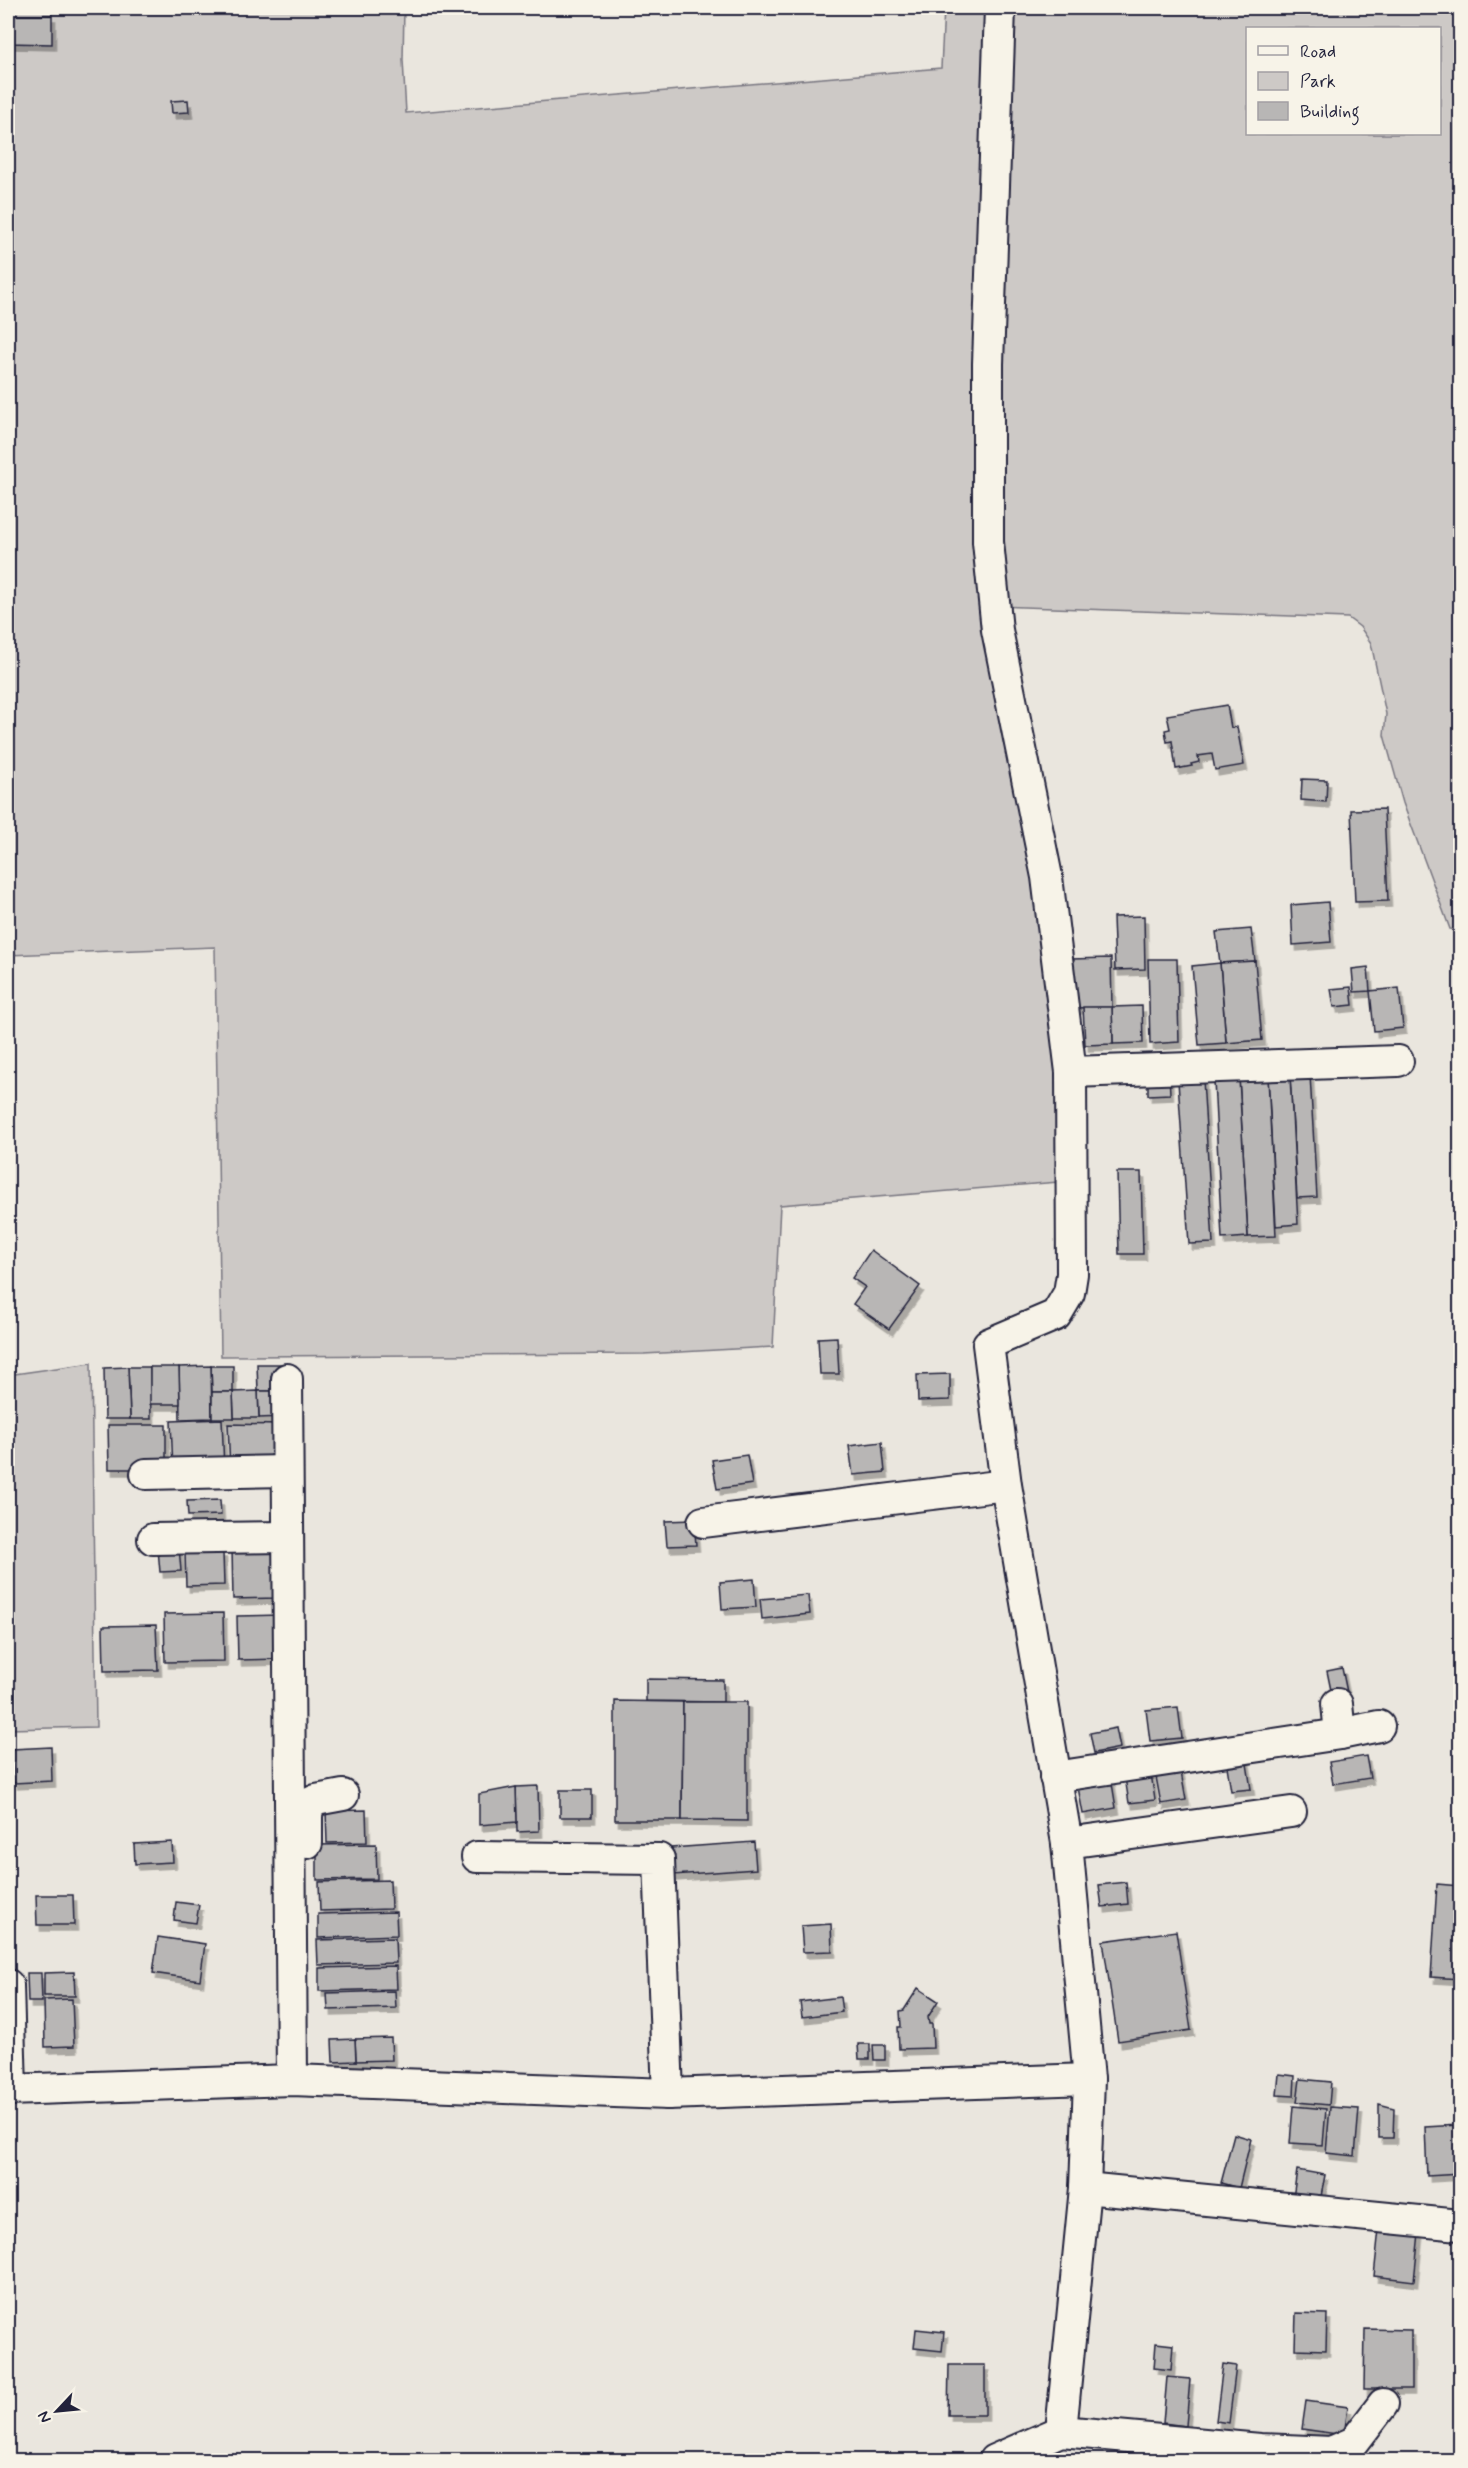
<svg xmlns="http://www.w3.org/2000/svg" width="1468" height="2468" font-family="Mynerve,sans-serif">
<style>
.green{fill:#cdc9c6;stroke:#787680;stroke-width:1.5;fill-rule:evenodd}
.building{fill:#b8b6b5;stroke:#22223b;stroke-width:1.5;filter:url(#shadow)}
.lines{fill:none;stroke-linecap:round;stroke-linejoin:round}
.minor-casing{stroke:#22223b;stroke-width:34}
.minor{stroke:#f7f3e8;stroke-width:30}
</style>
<defs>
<filter id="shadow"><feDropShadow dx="3.5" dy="6" stdDeviation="0" flood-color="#0004"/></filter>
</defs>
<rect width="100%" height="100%" fill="#eae6de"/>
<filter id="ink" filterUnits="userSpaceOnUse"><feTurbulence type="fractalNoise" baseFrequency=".0167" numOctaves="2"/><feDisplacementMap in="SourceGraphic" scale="12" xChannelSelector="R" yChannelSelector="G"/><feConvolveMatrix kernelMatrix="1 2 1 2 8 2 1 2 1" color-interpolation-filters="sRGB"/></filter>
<g filter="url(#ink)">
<g class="green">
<path d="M8,8H404L403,60L406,113L941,68L944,8H1460V930L1450,929L1403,803L1384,735L1386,714L1371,643L1360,627L1348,618L995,606L1047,877L1071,1181L780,1205L773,1347L644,1354L221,1356L215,947L8,955ZM1248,28H1440V134H1248Z"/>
<path d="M91,1363L96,1727L8,1729V1375Z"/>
</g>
<g class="building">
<path d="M8,15H52V44L8,43Z"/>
<path d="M188,100L189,112L172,113L171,101Z"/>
<path d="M1227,705L1231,728L1237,727L1244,765L1215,770L1212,754L1198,756L1199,762L1191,764L1192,766L1176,769L1172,741L1167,742L1165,730L1170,729L1167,715Z"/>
<path d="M1302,779L1327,780L1326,802L1301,800Z"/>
<path d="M1384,809L1388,901L1355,902L1351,810Z"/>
<path d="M1328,902L1331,942L1293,945L1291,905Z"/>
<path d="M1144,916L1145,969L1115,970L1113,917Z"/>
<path d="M1251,929L1255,961L1220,963L1216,932Z"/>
<path d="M1111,958L1112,1007L1072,1008L1070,959Z"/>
<path d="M1148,959H1177L1179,1042L1150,1044Z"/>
<path d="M1255,961L1262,1040L1226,1043L1220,963Z"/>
<path d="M1220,963L1226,1043L1199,1045L1192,966Z"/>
<path d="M1368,967L1370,991L1354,992L1352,969Z"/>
<path d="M1351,987L1353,1005L1334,1007L1331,989Z"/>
<path d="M1399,988L1403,1028L1374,1031L1370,991Z"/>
<path d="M1142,1006L1143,1043L1113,1044L1112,1007Z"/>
<path d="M1083,1007H1112L1113,1044L1085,1045Z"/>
<path d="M1148,1073H1169L1170,1094L1148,1095Z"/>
<path d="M1310,1075L1317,1197L1297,1198L1290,1076Z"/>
<path d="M1290,1076L1298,1224L1276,1226L1268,1077Z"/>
<path d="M1268,1077L1276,1236L1248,1237L1239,1078Z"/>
<path d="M1239,1078L1248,1237L1222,1239L1214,1080Z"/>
<path d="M1203,1079L1213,1243L1189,1244L1178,1081Z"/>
<path d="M1117,1172H1141L1143,1254H1119Z"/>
<path d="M871,1250L920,1286L889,1329L853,1304L865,1287L852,1278Z"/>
<path d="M837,1337L839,1374H820L818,1338Z"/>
<path d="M257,1364H282V1391H258Z"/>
<path d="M211,1366H233V1392H212Z"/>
<path d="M211,1366L212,1418L180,1419L179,1367Z"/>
<path d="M128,1367H150L151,1419H130Z"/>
<path d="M128,1367L130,1419H105L104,1368Z"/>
<path d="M150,1367H179L180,1404H150Z"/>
<path d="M950,1374V1400L918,1401L917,1375Z"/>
<path d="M258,1391H282L283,1417L259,1418Z"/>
<path d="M258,1391L259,1418H234L233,1392Z"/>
<path d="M212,1392H233L234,1418H212Z"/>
<path d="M222,1419L224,1469L173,1471L171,1421Z"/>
<path d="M228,1424L280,1425L282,1469L230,1470Z"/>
<path d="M108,1425H166V1469H109Z"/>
<path d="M882,1442L885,1472L853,1475L849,1446Z"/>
<path d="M747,1455L752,1484L717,1489L712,1460Z"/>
<path d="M220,1500L221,1515L188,1516L187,1501Z"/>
<path d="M694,1520L696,1545L667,1546L665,1521Z"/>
<path d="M179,1547L181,1571L160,1572L158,1549Z"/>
<path d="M277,1547L278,1598L233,1599L232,1548Z"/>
<path d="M223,1552L224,1585L186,1586L185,1553Z"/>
<path d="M754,1579L756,1607L722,1609L720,1582Z"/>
<path d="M808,1595L810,1614L762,1619L760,1599Z"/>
<path d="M223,1613L224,1661L165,1662L164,1614Z"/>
<path d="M279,1615L280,1659L238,1660L237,1616Z"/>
<path d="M156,1625L158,1670L104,1671L103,1626Z"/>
<path d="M1342,1668L1348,1697L1333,1700L1327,1671Z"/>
<path d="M646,1679L723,1680V1702L646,1701Z"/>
<path d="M615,1701L683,1702L682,1820H615Z"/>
<path d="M683,1702H747V1821L682,1820Z"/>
<path d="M1178,1707L1182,1738L1150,1741L1146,1710Z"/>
<path d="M1116,1728L1120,1748L1094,1753L1090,1733Z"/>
<path d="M51,1747L52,1781L14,1783L12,1749Z"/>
<path d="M1245,1751L1251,1789L1231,1791L1225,1754Z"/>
<path d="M1366,1756L1370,1778L1333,1784L1329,1762Z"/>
<path d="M1179,1761L1186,1800L1161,1804L1154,1766Z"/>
<path d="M1150,1767L1155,1800L1129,1803L1124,1771Z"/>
<path d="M1111,1777L1116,1808L1083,1814L1077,1782Z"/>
<path d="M538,1786L539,1831L517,1832L516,1787Z"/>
<path d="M516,1787L517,1822L479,1825V1794Z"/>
<rect x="560" y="1790" width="32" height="27"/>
<path d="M366,1810L367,1842L327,1843L326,1811Z"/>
<path d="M172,1842L173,1862L135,1864L134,1844Z"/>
<path d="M754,1842L756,1869L673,1875L671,1848Z"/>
<path d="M376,1844L377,1879L317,1880V1845Z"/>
<path d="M390,1880L391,1909L320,1911L319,1882Z"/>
<path d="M1126,1882L1128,1904L1102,1907L1099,1885Z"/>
<path d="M1437,1884L1460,1886V1979L1431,1977Z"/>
<path d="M36,1895H73L74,1925H37Z"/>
<path d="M176,1902L199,1905L196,1923L174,1920Z"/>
<path d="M396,1912L397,1935L318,1938V1914Z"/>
<path d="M831,1924L832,1951L803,1952L801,1926Z"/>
<path d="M1176,1931L1191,2030L1118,2041L1103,1941Z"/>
<path d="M158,1937L205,1944L200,1980L153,1973Z"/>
<path d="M395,1938L396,1963L318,1965L317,1940Z"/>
<path d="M396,1966L397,1989L319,1991V1968Z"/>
<path d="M74,1972L75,1996H44V1973Z"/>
<path d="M27,1973H41L42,2002H28Z"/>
<path d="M918,1988L938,2001L928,2017L929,2024H932L933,2048L899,2049L898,2027H901L900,2011L904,2010Z"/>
<path d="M395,1991L396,2008L328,2010L327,1993Z"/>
<path d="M840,1997L842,2012L802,2017L800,2002Z"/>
<path d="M72,1999L74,2046L45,2047L44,2000Z"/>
<path d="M391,2038L392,2060L356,2061L355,2039Z"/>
<path d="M355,2039L356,2061L333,2062L332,2040Z"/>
<path d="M858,2044H870V2059H859Z"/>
<path d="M873,2045H885V2060H874Z"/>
<path d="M1279,2074L1295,2076L1294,2096L1277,2095Z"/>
<path d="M1300,2079L1331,2082L1329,2105L1297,2102Z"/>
<path d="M1379,2104L1394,2108L1393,2138H1379Z"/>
<path d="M1293,2106L1326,2109L1323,2145L1290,2143Z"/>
<path d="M1330,2107L1359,2109L1355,2156L1326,2153Z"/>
<path d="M1459,2125L1460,2174L1427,2176L1425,2127Z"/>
<path d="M1234,2134L1251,2139L1239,2188L1221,2183Z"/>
<path d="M1297,2170L1325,2175L1320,2202L1293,2198Z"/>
<path d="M1379,2229L1419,2233L1414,2281L1374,2276Z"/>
<path d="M1296,2313L1327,2314L1326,2350L1295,2349Z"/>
<path d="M916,2329L944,2332L942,2351L914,2348Z"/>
<path d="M1365,2329L1411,2330V2389H1364Z"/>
<path d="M1156,2343L1173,2345L1171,2370L1154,2368Z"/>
<path d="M1223,2364L1236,2366L1229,2423L1216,2421Z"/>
<path d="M949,2365H985V2415H948Z"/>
<path d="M1167,2377L1190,2379L1186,2426L1163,2423Z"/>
<path d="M1306,2401L1348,2407L1344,2435L1302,2429Z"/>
<path d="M741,2454L795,2455V2460H741Z"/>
</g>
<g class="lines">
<defs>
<g id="minor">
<path d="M1000,8L988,364V542L997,630L1047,877L1071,1072L1072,1274L1069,1293L1056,1315L988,1344L1006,1485L1067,1843L1089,2079L1085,2188L1061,2431"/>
<path d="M1071,1072L1398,1061"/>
<path d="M287,1379L292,2080"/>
<path d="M146,1474L287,1471"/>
<path d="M703,1522L1006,1485"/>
<path d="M153,1539L288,1537"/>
<path d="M1337,1704L1340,1734"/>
<path d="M1055,1777L1340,1734L1379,1726"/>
<path d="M307,1843V1815L310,1803L316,1800L343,1795"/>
<path d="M1067,1843L1291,1812"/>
<path d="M477,1857L659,1859L668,2094"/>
<path d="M8,1985L11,2090"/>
<path d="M8,2090L292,2080L668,2094L1089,2079"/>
<path d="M1085,2188L1460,2225"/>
<path d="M994,2460L1061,2431L1260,2449L1331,2452L1354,2442L1383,2404"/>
</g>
</defs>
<use href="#minor" class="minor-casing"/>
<use href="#minor" class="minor"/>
</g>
</g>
<rect width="1468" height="2468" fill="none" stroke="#f7f3e8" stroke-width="30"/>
<rect x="15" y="15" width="1438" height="2438" fill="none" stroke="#22223b" stroke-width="2" filter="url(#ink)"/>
<rect x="1246" y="27" width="195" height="108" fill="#f7f3e8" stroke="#a29fa3" stroke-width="1.5"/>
<rect x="1258" y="46" width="30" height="9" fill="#f7f3e8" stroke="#a29fa3" stroke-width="1.5"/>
<text x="1300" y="57" font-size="18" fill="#22223b">Road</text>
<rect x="1258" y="72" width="30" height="18" fill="#cdc9c6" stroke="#a29fa3" stroke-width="1.5"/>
<text x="1300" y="87" font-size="18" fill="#22223b">Park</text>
<rect x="1258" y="102" width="30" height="18" fill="#b8b6b5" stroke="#a29fa3" stroke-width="1.5"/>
<text x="1300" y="117" font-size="18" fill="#22223b">Building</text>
<g transform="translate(57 2411) rotate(244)" stroke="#f7f3e8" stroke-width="4.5" paint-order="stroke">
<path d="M0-4.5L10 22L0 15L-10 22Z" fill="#22223b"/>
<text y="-9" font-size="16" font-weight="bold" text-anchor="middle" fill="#22223b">N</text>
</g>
</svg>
